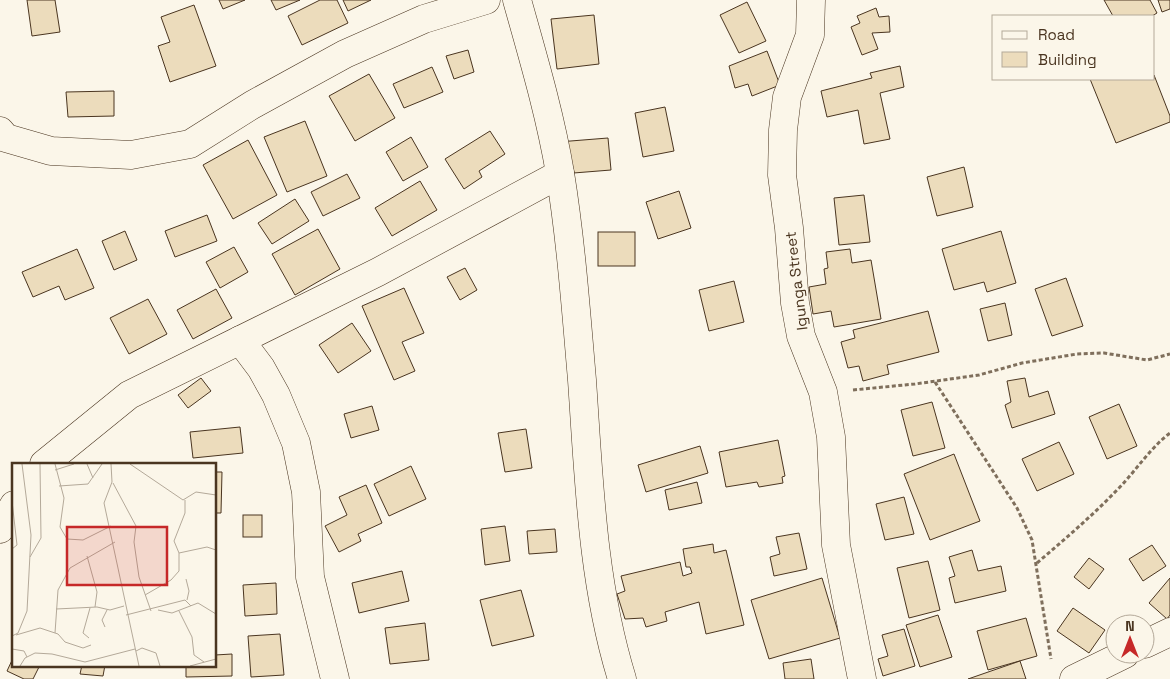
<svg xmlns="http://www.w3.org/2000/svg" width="1170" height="679" font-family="'Space Grotesk',sans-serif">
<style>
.building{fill:#ecdcbc;stroke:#4a3520}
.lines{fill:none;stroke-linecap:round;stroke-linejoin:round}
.minor-casing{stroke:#4a3520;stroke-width:29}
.path{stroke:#7f6f5c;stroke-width:3;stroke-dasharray:4 2.5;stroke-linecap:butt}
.minor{stroke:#fbf6e9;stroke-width:28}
.labels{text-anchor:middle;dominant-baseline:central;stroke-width:4;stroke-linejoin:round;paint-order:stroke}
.street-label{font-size:15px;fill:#4a3520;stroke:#fbf6e9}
.inset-road{fill:none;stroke:#b4a999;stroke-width:1}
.view{fill:#c62828;fill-opacity:0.15;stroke:#c62828;stroke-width:2.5}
.inset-edge{fill:none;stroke:#4a3520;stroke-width:2.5}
</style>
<rect width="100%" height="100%" fill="#fbf6e9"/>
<g class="building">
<path d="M27,0H55L60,32L32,36Z"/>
<path d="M219,0H245L223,9Z"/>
<path d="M271,0H300L276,10Z"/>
<path d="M320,0H337L348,23L302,45L288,16Z"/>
<path d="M343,0H371L348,11Z"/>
<path d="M1104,0H1150L1157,13L1152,16H1113Z"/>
<path d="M1158,0H1170V9L1162,12Z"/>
<path d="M747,2L766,41L739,53L720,15Z"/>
<path d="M194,5L216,66L170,82L158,46L170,42L161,17Z"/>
<path d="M876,8L879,17L889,16L890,32L872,33L878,49L862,55L851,27L860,23L857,16Z"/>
<path d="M594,15L599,64L557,69L551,19Z"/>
<path d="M468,50L474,72L454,79L446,56Z"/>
<path d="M767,51L780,85L752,96L748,84L735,88L729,66Z"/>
<path d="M900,66L904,87L880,93L890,139L864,144L858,110L827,117L821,91L872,78L870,73Z"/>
<path d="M432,67L443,92L404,108L393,84Z"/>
<path d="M369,74L395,118L355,141L329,96Z"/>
<path d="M1154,75L1170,116V122L1116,143L1090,79H1154Z"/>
<path d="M114,91V116L68,117L66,92Z"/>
<path d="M665,107L674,151L643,157L635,113Z"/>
<path d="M305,121L327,176L287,192L264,137Z"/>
<path d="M490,131L505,154L479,171L482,177L464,189L445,159Z"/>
<path d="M411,137L428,167L403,181L386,152Z"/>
<path d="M608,138L611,170L561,174L558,142Z"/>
<path d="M248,140L277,195L233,219L203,165Z"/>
<path d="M964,167L973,207L937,216L927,177Z"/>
<path d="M347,174L360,198L323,216L311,192Z"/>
<path d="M420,181L437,210L392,236L375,208Z"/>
<path d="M679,191L691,228L658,239L646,202Z"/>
<path d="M864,195L870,242L839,245L834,198Z"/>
<path d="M295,199L309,221L272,244L258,223Z"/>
<path d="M207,215L217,241L175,257L165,231Z"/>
<path d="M318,229L340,269L295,295L272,254Z"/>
<path d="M125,231L137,260L114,270L102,241Z"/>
<path d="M1001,231L1016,283L987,292L984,282L954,290L942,249Z"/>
<rect x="598" y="232" width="37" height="34"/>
<path d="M234,247L248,272L220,288L206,262Z"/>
<path d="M77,249L94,288L65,300L59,286L33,297L22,272Z"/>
<path d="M850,249L852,263L871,260L881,319L834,327L831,311L813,314L809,287L826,284L824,269L828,268L826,252Z"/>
<path d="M465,268L477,290L460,300L447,277Z"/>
<path d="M1066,278L1083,326L1052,336L1035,289Z"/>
<path d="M734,281L744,322L709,331L699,290Z"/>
<path d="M404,288L424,333L402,342L415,371L394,380L362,306Z"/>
<path d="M216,289L232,318L193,339L177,310Z"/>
<path d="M148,299L167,334L129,354L110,318Z"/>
<path d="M1005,303L1012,335L988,341L980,309Z"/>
<path d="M928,311L939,352L887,365L889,374L863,381L859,366L848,368L841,342L855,338L853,330Z"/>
<path d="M352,323L371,351L338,373L319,345Z"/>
<path d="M201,378L211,391L188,408L178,395Z"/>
<path d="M1025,378L1029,397L1048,391L1055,414L1012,428L1005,405L1011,402L1007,381Z"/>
<path d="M932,402L945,448L913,456L901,410Z"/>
<path d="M1119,404L1137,446L1107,459L1089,417Z"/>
<path d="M372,406L379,430L351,438L344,414Z"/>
<path d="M240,427L243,453L193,458L190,432Z"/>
<path d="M526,429L532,468L505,472L498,433Z"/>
<path d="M778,440L785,476L782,477L783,483L759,487L757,482L726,487L719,452Z"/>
<path d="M1059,442L1074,474L1037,491L1022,459Z"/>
<path d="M700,446L708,473L646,492L638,465Z"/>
<path d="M954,454L980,521L930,540L904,474Z"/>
<path d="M411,466L426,499L389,516L374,484Z"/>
<path d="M215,472H222L221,513H215Z"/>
<path d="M697,482L702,503L669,510L665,490Z"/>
<path d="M366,485L382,523L358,534L361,541L339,552L325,526L347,515L339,497Z"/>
<path d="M904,497L914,534L885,540L876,504Z"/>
<rect x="243" y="515" width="19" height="22"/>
<path d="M505,526L510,561L485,565L481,529Z"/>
<path d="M555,529L557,552L529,554L527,531Z"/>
<path d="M799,533L807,569L774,576L770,557L780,554L776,537Z"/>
<path d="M713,544L714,553L726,550L744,625L706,634L699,602L665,612L667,621L646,627L643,618L625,619L617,594L625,591L621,576L680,562L683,576L692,573L690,567H686L683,549Z"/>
<path d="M1152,545L1166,566L1143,581L1129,559Z"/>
<path d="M972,550L978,571L1001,566L1006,591L955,603L949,578L955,576L949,557Z"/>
<path d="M1089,558L1104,569L1089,589L1074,577Z"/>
<path d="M928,561L940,610L909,618L897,568Z"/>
<path d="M402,571L409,601L359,613L352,583Z"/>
<path d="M822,578L840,638L769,659L751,600Z"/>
<path d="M1170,578V615L1167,619L1149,603Z"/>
<path d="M276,583L277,614L245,616L243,585Z"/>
<path d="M521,590L534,636L492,646L480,600Z"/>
<path d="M1073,608L1105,630L1089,653L1057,631Z"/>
<path d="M938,615L952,657L920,667L906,625Z"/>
<path d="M1026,618L1037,656L988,670L977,631Z"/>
<path d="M425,623L429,660L390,664L385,628Z"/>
<path d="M904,629L915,666L883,676L878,659L888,656L882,635Z"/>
<path d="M280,634L284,675L251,677L248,636Z"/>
<path d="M232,654V676L186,677V665H215V655Z"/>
<path d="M14,656V665H40L33,679H24L7,671Z"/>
<path d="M811,659L814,679H785L783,663Z"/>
<path d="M1020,661L1026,679H968Z"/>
<path d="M82,665H105L103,676L80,674Z"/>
</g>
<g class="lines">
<defs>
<g id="minor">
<path d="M517,0C533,57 550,114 560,173C571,241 576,311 582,380C589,480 592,582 622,679"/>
<path d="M811,0L810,35L787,97L783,130L782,175L789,228L795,303L801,336L823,392L831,437L836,545L862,679"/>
<path d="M0,131L6,138L51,151L131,155L190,144L252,105L345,54L424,19L486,0"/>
<path d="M240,340L261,368L276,395L296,443L306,492L310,577L335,679"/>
<path d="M44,464L129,395L378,272L560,174"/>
<path d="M0,529L14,505"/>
<path d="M1145,644L1170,632"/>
<path d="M1074,679L1125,654"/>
</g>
</defs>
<use href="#minor" class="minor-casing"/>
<g class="path">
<path d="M935,382L1017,508L1032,540L1051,659"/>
<path d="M853,390L915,384L979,375L1022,363L1077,354L1104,353L1147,360L1170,354"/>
<path d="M1037,563C1065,539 1092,516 1117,490C1136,471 1149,449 1170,433"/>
</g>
<use href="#minor" class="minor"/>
</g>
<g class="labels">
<g class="street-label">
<text transform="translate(796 281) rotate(-97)">Igunga Street</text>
</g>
</g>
<g transform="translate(12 463)">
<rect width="204" height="204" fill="#fbf6e9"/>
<path class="inset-road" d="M43,1L52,35L48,64L55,76L71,77L99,63M75,1L81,15M99,1L100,19L92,40L127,203M118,1L171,37L184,29L204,32M43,7L62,1M101,20L124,63L122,79L127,114L139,148M47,23L76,21L90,1M0,38L5,82L0,86M167,90L195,84L204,87M75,93L85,129L83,144M0,94V113M18,94L29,75L28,1M174,116L177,128L175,137M133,132L159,117L167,108V90L162,78L173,50V37M44,146L85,144L98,147L112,143M146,147L160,150L186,140L204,151M167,148L180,174L182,192L192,199M114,152L173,137L179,143M93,164L90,157L95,147M43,170L46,127L58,105L103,79M4,172L28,165L46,171L53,179L71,185L79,182M0,173L6,170L15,148L19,72L10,1M77,175L71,170L78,145M0,186L12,188L15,194M124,188L130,185L144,190L148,203M8,203L13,195L23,190L40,191L73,199L123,186M178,203L204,196"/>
<path class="view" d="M55,64H155V122H55Z"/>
<rect width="204" height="204" class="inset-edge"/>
</g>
<rect x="992" y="15" width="162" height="65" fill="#fbf6e9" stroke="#b4a999"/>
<rect x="1002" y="31" width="25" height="8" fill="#fbf6e9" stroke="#b4a999"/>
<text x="1038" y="40" font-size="15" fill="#4a3520">Road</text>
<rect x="1002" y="52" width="25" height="15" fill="#ecdcbc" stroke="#b4a999"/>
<text x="1038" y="65" font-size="15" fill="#4a3520">Building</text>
<g transform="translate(1130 639)"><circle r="24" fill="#fbf6e9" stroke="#b4a999"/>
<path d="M0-4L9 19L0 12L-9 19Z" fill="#c62828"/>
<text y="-8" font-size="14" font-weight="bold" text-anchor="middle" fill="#4a3520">N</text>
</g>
</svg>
